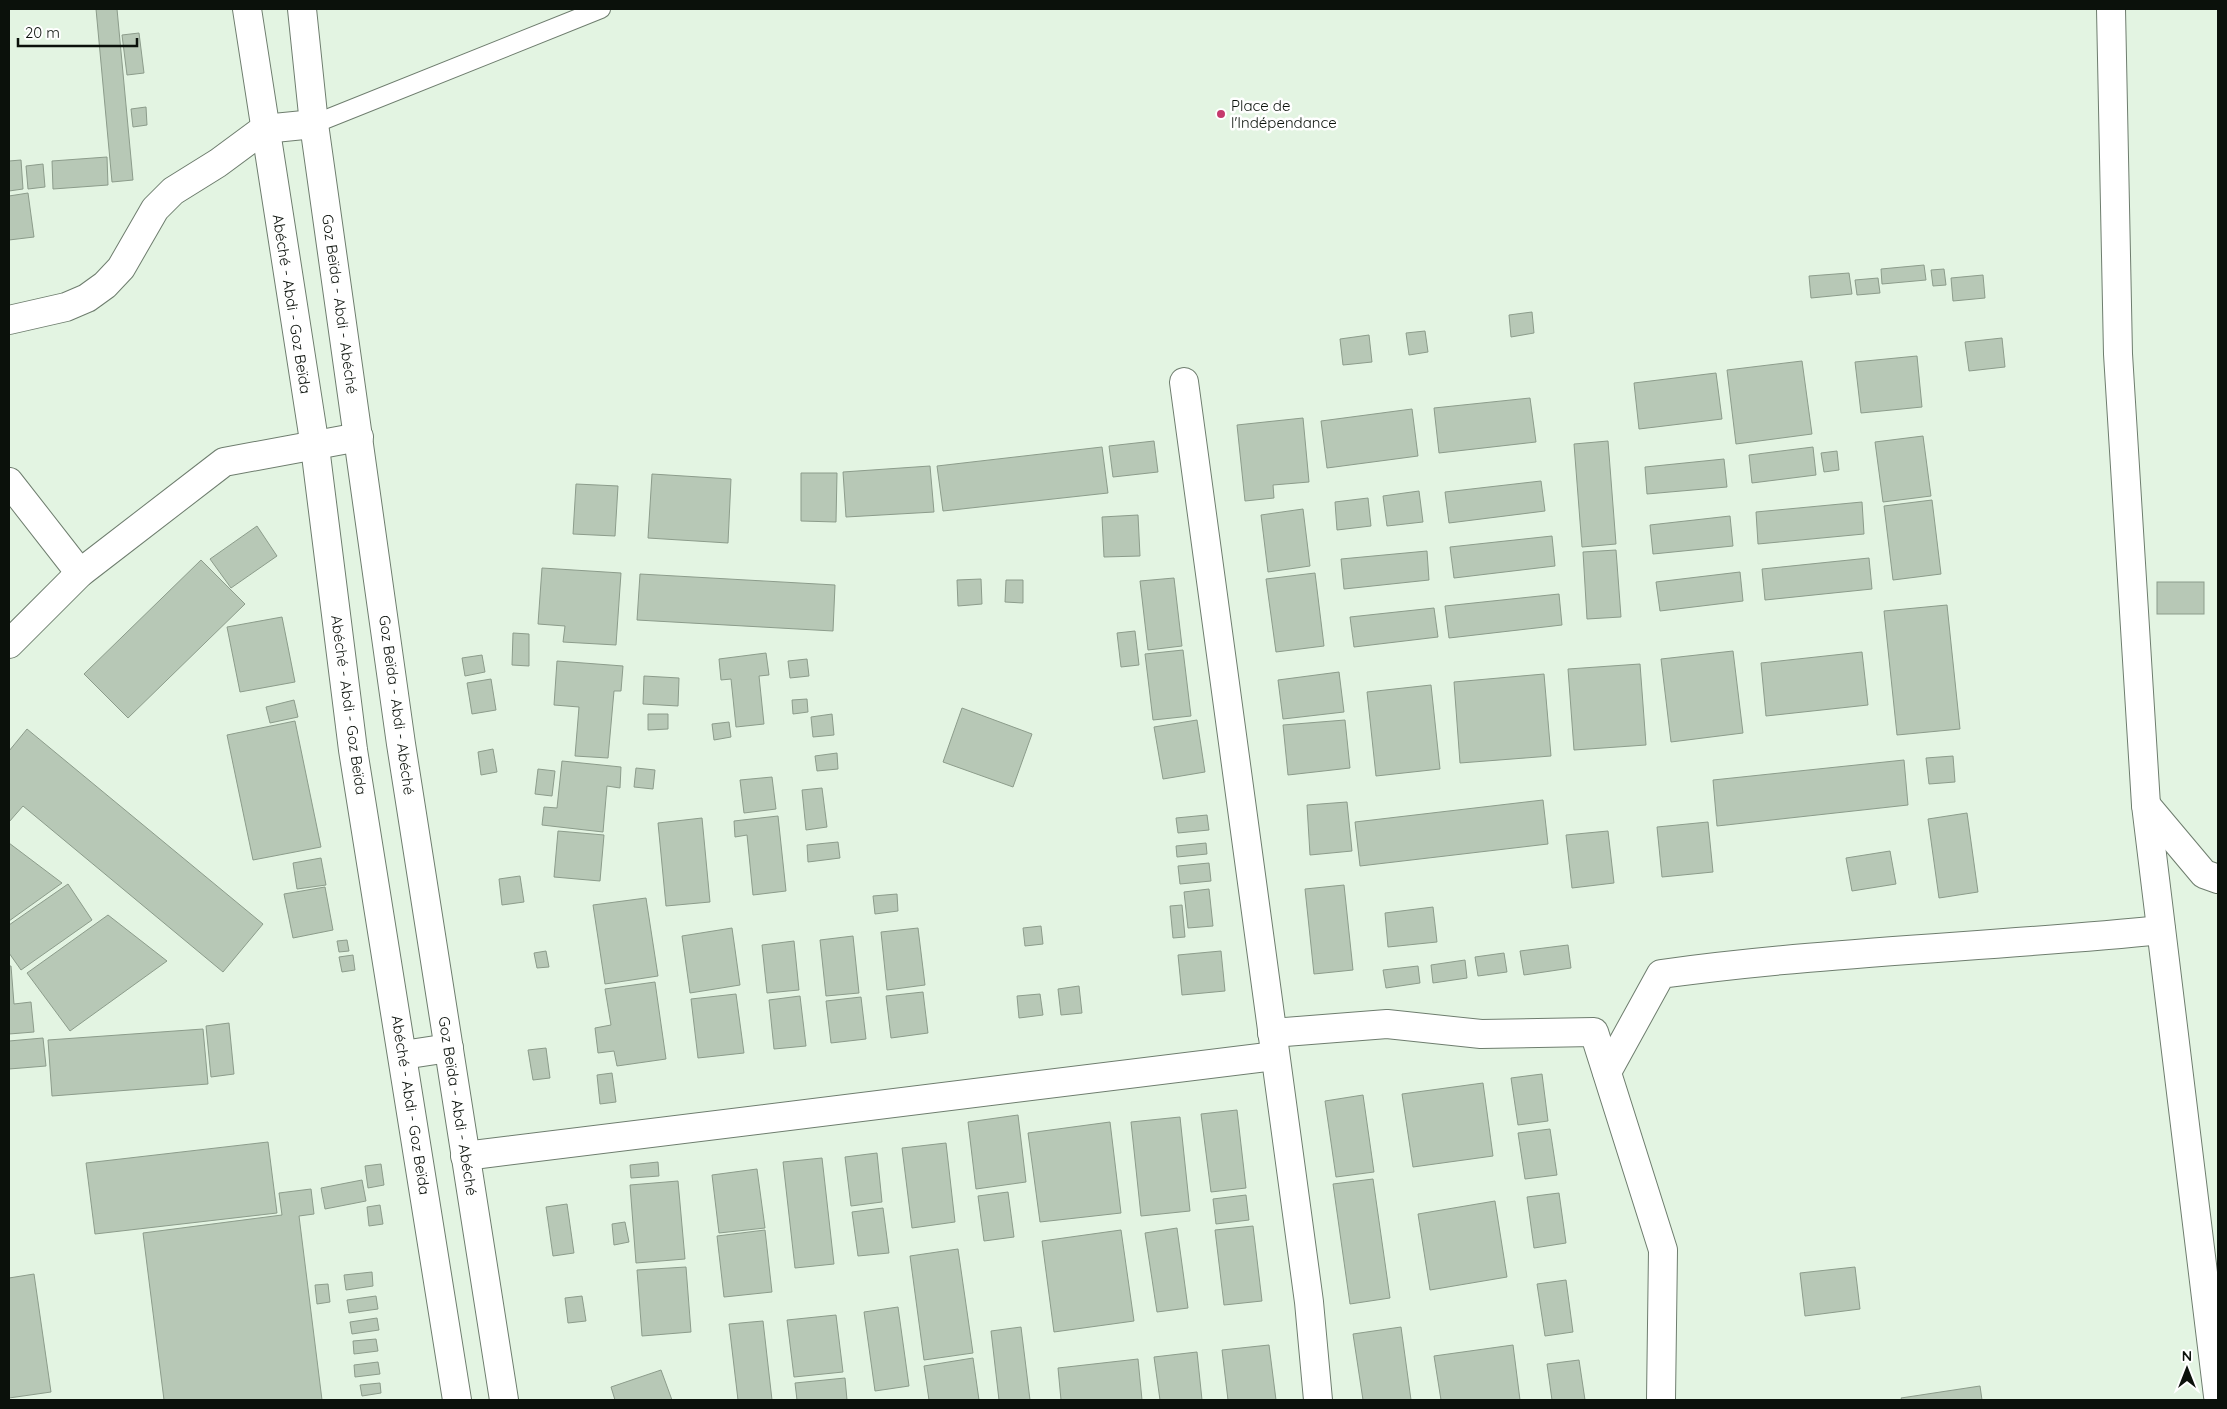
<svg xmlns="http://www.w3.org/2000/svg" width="2227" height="1409" font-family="Quicksand,sans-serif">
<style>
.building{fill:#b7c8b6;stroke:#8c9c8b}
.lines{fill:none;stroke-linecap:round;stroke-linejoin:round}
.service-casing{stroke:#6e7d6e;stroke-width:20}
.minor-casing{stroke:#6e7d6e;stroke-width:30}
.secondary-casing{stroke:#6e7d6e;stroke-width:30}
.service{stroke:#fff;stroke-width:18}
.minor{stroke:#fff;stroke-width:28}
.secondary{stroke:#fff;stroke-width:28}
.poi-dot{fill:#c5396c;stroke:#fff;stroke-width:2}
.labels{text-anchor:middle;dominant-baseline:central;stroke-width:5;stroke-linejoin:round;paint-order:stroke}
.poi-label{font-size:15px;fill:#0b110b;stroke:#fff;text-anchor:start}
.street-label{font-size:15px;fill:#0b110b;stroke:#fff}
</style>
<rect width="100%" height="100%" fill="#e3f4e2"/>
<g class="building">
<path d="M96,9H117L133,180L112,182Z"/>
<path d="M139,33L144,73L127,75L122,35Z"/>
<path d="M146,107L147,125L133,127L131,109Z"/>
<path d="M107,157L108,185L53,189L52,161Z"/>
<path d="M21,160L23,189L9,191V161Z"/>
<path d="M43,164L45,187L28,189L26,166Z"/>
<path d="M28,193L34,237L9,240V196Z"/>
<path d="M1924,265L1926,280L1882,284L1881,269Z"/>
<path d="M1944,269L1946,285L1933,286L1931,270Z"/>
<path d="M1849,273L1852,294L1811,298L1809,276Z"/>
<path d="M1983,275L1985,298L1953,301L1951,278Z"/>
<path d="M1878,278L1880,293L1857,295L1855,280Z"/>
<path d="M1532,312L1534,333L1511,337L1509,315Z"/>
<path d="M1425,331L1428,352L1409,355L1406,333Z"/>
<path d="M1369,335L1372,362L1343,365L1340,339Z"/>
<path d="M2002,338L2005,367L1969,371L1965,342Z"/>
<path d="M1917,356L1922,407L1861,413L1855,362Z"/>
<path d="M1802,361L1812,434L1736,444L1727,370Z"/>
<path d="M1716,373L1722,419L1639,429L1634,383Z"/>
<path d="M1530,398L1536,442L1439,453L1434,408Z"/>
<path d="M1412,409L1418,456L1327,468L1321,421Z"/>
<path d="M1303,418L1309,482L1273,485L1274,498L1245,501L1237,425Z"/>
<path d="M1923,436L1931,496L1883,502L1875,442Z"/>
<path d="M1154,441L1158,472L1113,477L1109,446Z"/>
<path d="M1608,441L1616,544L1582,547L1574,444Z"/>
<path d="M1102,447L1108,493L943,511L937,466Z"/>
<path d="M1813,447L1816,475L1752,483L1749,455Z"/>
<path d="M1837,451L1839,470L1824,472L1821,453Z"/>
<path d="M1724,459L1727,487L1647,494L1645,467Z"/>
<path d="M930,466L934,512L846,517L843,472Z"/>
<path d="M801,473H837L836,522L801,521Z"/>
<path d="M652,474L731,479L728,543L648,538Z"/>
<path d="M1541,481L1545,511L1449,523L1445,492Z"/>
<path d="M576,484L618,486L615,536L573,534Z"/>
<path d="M1419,491L1423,522L1387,526L1383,496Z"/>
<path d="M1368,498L1371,526L1337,530L1335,502Z"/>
<path d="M1932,500L1941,574L1893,580L1884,506Z"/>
<path d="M1862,502L1864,534L1758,544L1756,512Z"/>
<path d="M1303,509L1310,566L1268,572L1261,515Z"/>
<path d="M1138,515L1140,556L1104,557L1102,517Z"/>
<path d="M1730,516L1733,546L1653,554L1650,525Z"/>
<path d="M257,526L277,556L231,588L210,559Z"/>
<path d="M1552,536L1555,566L1454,578L1450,547Z"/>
<path d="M1616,550L1621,617L1587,619L1583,552Z"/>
<path d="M1427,551L1429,580L1344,589L1341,559Z"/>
<path d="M1869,558L1872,589L1765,600L1762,569Z"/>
<path d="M201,560L245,604L128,718L84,674Z"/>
<path d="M542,568L621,573L616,645L563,642L565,626L538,624Z"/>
<path d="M1740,572L1743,601L1660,611L1656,582Z"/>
<path d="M1315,573L1324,646L1276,652L1266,579Z"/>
<path d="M640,574L835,585L833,631L637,620Z"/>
<path d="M1174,578L1182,646L1148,650L1140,581Z"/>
<path d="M981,579L982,604L958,606L957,580Z"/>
<path d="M1006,580H1023V603L1005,602Z"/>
<rect x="2157" y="582" width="47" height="32"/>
<path d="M1559,594L1562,625L1449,638L1445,606Z"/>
<path d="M1947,605L1960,729L1897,735L1884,611Z"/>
<path d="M1434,608L1438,637L1354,647L1350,617Z"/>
<path d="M282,617L295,682L240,692L227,627Z"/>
<path d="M1135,631L1139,665L1121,667L1117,633Z"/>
<path d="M513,633L529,634V666L512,665Z"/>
<path d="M1183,650L1191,716L1153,720L1145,654Z"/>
<path d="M1733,651L1743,733L1671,742L1661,659Z"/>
<path d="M1862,652L1868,705L1766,716L1761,663Z"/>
<path d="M766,653L769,675L759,676L764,724L736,727L731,679L721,680L719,659Z"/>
<path d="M482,655L485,672L465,676L462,658Z"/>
<path d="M807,659L809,676L790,678L788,661Z"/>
<path d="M557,661L623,666L621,691H614L608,758L575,756L579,707L554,705Z"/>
<path d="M1640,664L1646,745L1574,750L1568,669Z"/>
<path d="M1339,672L1344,712L1283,719L1278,680Z"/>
<path d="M1544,674L1551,756L1460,763L1454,682Z"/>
<path d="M644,676L679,678L678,706L643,704Z"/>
<path d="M491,679L496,710L472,714L467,683Z"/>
<path d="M1431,685L1440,769L1376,776L1367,692Z"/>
<path d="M807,699L808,712L793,714L792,700Z"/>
<path d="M294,700L298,717L270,723L266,707Z"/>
<path d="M962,708L1032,734L1013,787L943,762Z"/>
<path d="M648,714H668V729L648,730Z"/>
<path d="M832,714L834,735L813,737L811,717Z"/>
<path d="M1197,720L1205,772L1163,779L1154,727Z"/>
<path d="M1345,720L1350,768L1288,775L1283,725Z"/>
<path d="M295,721L321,847L253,860L227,735Z"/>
<path d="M729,722L731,737L714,740L712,724Z"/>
<path d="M27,729L263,924L223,972L23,806L9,822V751Z"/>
<path d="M493,749L497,772L481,775L478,752Z"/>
<path d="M837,753L838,769L817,771L815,756Z"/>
<path d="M1953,756L1955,782L1929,784L1926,758Z"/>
<path d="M1904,760L1908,805L1717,826L1713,780Z"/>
<path d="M562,761L621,767L620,788L607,786L603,832L542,825L544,807L557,808Z"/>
<path d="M636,768L655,770L653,789L634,787Z"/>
<path d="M538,769L555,771L552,796L535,794Z"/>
<path d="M772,777L776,809L744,813L740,780Z"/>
<path d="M822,788L827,827L806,830L802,790Z"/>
<path d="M1543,800L1548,844L1360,866L1355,822Z"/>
<path d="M1347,802L1352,851L1310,855L1307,805Z"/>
<path d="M1967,813L1978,892L1939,898L1928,819Z"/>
<path d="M1207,815L1209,830L1178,833L1176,818Z"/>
<path d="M778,816L786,891L753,895L747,835L735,837L734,821Z"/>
<path d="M702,818L710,902L666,906L658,823Z"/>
<path d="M1708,822L1713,872L1662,877L1657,827Z"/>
<path d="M558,831L604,835L600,881L554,877Z"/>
<path d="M1608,831L1614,883L1572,888L1566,835Z"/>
<path d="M838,842L840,858L808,862L807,845Z"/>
<path d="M9,843L62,883L9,921Z"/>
<path d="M1206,843L1207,854L1177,857L1176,846Z"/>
<path d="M1890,851L1896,884L1852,891L1846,858Z"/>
<path d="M321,858L326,885L297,889L293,863Z"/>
<path d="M1209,863L1211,881L1180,884L1178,866Z"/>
<path d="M520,876L524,902L502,905L499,879Z"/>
<path d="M68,884L92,920L21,970L9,953V925Z"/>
<path d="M1344,885L1353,970L1314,974L1305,889Z"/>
<path d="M325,887L333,930L293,938L284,894Z"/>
<path d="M1209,889L1213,926L1188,928L1184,892Z"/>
<path d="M897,894L898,911L875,914L873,896Z"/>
<path d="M646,898L658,976L605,984L593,905Z"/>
<path d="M1182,905L1185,937L1173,938L1170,906Z"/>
<path d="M1433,907L1437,942L1388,947L1385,913Z"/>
<path d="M108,915L167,961L70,1031L27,973Z"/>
<path d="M1041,926L1043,944L1025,946L1023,928Z"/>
<path d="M732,928L740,985L690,993L682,936Z"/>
<path d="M918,928L925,985L887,990L881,932Z"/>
<path d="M853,936L859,993L826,996L820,940Z"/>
<path d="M347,940L349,951L339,952L337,941Z"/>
<path d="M794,941L799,990L767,993L762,945Z"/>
<path d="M1568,945L1571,968L1524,975L1520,951Z"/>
<path d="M546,951L549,967L537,968L534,953Z"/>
<path d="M1221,951L1225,991L1182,995L1178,955Z"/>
<path d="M1504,953L1507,972L1478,976L1475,957Z"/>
<path d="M353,955L355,970L342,972L339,957Z"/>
<path d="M1465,960L1467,978L1433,983L1431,965Z"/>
<path d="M9,966H11L14,1004L31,1002L34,1032L9,1034Z"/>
<path d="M1418,966L1420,983L1386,988L1383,970Z"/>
<path d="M655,982L666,1059L617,1066L614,1051L598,1053L595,1028L611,1025L605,989Z"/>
<path d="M1079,986L1082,1013L1061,1015L1058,989Z"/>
<path d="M923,992L928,1033L891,1038L886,996Z"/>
<path d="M736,994L744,1053L698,1058L691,999Z"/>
<path d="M1040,994L1043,1015L1019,1018L1017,996Z"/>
<path d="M800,996L806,1046L774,1049L769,1000Z"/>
<path d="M861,997L866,1039L831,1043L826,1001Z"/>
<path d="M229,1023L234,1074L211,1077L206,1026Z"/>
<path d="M203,1029L208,1084L52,1096L48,1040Z"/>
<path d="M43,1038L46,1066L9,1069V1041Z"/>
<path d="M546,1048L550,1078L533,1080L528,1050Z"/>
<path d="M612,1073L616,1102L600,1104L597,1075Z"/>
<path d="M1542,1074L1548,1121L1518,1125L1511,1078Z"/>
<path d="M1483,1083L1493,1156L1413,1167L1402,1094Z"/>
<path d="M1363,1095L1374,1172L1336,1177L1325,1101Z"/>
<path d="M1237,1110L1246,1188L1211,1192L1201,1114Z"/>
<path d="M1018,1115L1026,1182L976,1189L968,1122Z"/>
<path d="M1180,1117L1190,1211L1141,1216L1131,1122Z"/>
<path d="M1110,1122L1121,1213L1040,1222L1028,1133Z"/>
<path d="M1550,1129L1557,1175L1525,1179L1518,1133Z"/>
<path d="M268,1142L277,1213L95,1234L86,1163Z"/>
<path d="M946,1143L955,1222L912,1228L902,1148Z"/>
<path d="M877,1153L882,1202L851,1206L845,1157Z"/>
<path d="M822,1158L834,1264L795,1268L783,1162Z"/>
<path d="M658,1162L659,1176L631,1178L630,1165Z"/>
<path d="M381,1164L384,1185L368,1188L365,1166Z"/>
<path d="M757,1169L765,1228L719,1233L712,1175Z"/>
<path d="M1373,1179L1390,1298L1350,1304L1333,1184Z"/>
<path d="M362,1180L366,1201L325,1209L321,1188Z"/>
<path d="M678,1181L685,1259L636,1263L630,1185Z"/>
<path d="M311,1189L314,1214L299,1216L322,1400H164L143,1233L282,1215L279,1193Z"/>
<path d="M1008,1192L1014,1237L984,1241L978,1196Z"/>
<path d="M1559,1193L1566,1243L1534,1248L1527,1197Z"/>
<path d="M1246,1195L1249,1220L1216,1224L1213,1199Z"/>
<path d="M1495,1201L1507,1277L1430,1290L1418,1214Z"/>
<path d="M567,1204L574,1253L553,1256L546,1207Z"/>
<path d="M380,1205L383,1224L369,1226L367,1207Z"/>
<path d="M883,1208L889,1253L858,1256L852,1212Z"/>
<path d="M625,1222L629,1242L614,1245L612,1224Z"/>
<path d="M1253,1226L1262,1301L1224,1305L1215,1230Z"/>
<path d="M1177,1228L1188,1308L1157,1312L1145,1233Z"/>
<path d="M765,1230L772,1292L724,1297L717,1236Z"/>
<path d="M1121,1230L1134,1321L1054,1332L1042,1241Z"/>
<path d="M958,1249L973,1353L924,1360L910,1256Z"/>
<path d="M686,1267L691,1332L642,1336L637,1270Z"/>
<path d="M1855,1267L1860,1309L1805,1316L1800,1273Z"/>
<path d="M372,1272L373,1286L346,1290L344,1275Z"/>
<path d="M34,1274L51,1392L9,1398V1278Z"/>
<path d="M1566,1280L1573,1332L1545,1336L1537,1284Z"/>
<path d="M328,1284L330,1302L317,1304L315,1285Z"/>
<path d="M376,1296L378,1309L349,1313L347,1300Z"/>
<path d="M582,1296L586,1321L568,1323L565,1298Z"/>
<path d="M898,1307L909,1386L875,1391L864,1312Z"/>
<path d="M836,1315L843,1372L794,1377L787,1320Z"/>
<path d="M377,1318L379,1330L352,1334L350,1322Z"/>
<path d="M763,1321L772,1400H738L729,1324Z"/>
<path d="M1021,1327L1030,1400H999L991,1331Z"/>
<path d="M1401,1327L1411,1400H1363L1353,1334Z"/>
<path d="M376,1339L378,1351L354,1354L353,1341Z"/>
<path d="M1269,1345L1276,1400H1228L1222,1350Z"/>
<path d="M1513,1345L1520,1400H1441L1434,1356Z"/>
<path d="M1197,1352L1202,1400H1160L1154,1357Z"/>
<path d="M973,1358L979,1400H929L924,1366Z"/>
<path d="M1138,1359L1142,1400H1061L1058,1368Z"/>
<path d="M1579,1360L1585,1400H1552L1547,1364Z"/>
<path d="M378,1362L380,1374L355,1377L354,1365Z"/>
<path d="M661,1370L672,1400H615L611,1387Z"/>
<path d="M845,1378L847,1400H797L795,1383Z"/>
<path d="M380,1383L381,1393L362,1396L360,1385Z"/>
<path d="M1980,1386L1982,1400H1902L1901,1398Z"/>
</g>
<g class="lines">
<defs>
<path id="service" d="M314,124L601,9"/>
<g id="minor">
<path d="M2111,9L2118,354L2146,805L2218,1396"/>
<path d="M9,320L66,307L87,298L105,285L121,268L155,209L173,191L218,163L264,129L314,124"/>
<path d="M1184,382L1309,1302L1318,1400"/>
<path d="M9,482L80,573"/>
<path d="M9,644L80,573L224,462L359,437"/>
<path d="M2146,805L2204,874L2218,879"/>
<path d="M1272,1033L1387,1024L1481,1034L1594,1032L1663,1250L1661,1400"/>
<path d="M1607,1072L1661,974C1827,951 1995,947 2161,930"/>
<path d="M465,1156L1275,1056"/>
</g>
<g id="secondary">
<path d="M247,9L315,447L353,750L457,1400"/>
<path d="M302,9L314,124L401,744L504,1400"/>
<path d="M403,1055L449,1048"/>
</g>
</defs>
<use href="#service" class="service-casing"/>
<use href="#minor" class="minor-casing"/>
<use href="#secondary" class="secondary-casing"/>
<use href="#service" class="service"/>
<use href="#minor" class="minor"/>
<use href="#secondary" class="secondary"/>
</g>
<circle class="poi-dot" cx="1221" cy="114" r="5"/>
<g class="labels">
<g class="poi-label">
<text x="1231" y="105">Place de<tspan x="1231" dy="17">l'Indépendance</tspan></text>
</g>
<g class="street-label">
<text transform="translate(292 304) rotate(81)">Abéché - Abdi - Goz Beïda</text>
<text transform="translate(340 304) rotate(82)">Goz Beïda - Abdi - Abéché</text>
<text transform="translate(349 705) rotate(82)">Abéché - Abdi - Goz Beïda</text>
<text transform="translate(397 705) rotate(82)">Goz Beïda - Abdi - Abéché</text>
<text transform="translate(411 1105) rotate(81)">Abéché - Abdi - Goz Beïda</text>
<text transform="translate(458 1106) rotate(81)">Goz Beïda - Abdi - Abéché</text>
</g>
</g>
<rect width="2227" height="1409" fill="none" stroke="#0b110b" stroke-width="20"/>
<g transform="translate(2187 1369)" stroke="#ffffff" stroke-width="4" paint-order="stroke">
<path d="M0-4L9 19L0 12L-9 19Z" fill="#0b110b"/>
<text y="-8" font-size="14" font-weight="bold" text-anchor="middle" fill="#0b110b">N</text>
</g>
<path d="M18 38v8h119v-8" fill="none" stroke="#0b110b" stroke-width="2.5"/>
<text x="25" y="38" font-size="15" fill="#0b110b" stroke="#ffffff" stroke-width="4" paint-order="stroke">20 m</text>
</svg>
